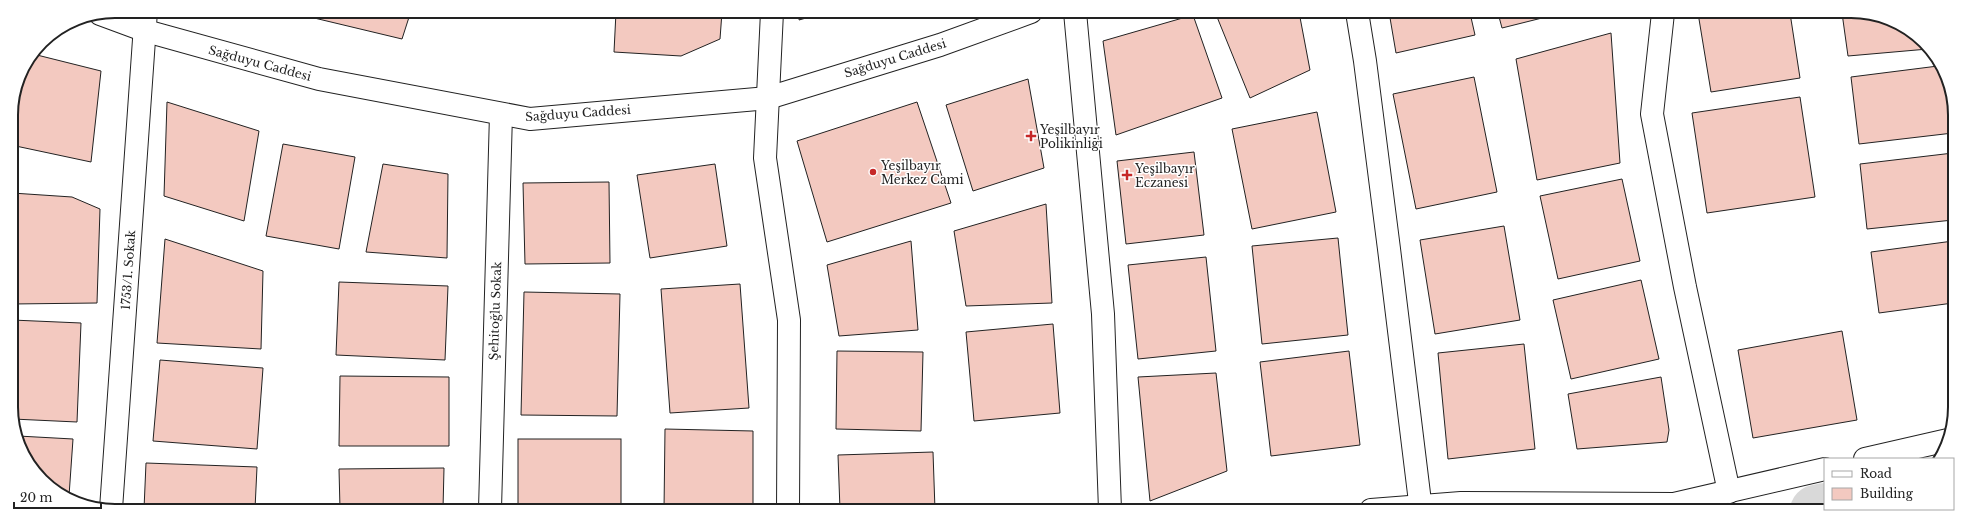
<svg xmlns="http://www.w3.org/2000/svg" width="1966" height="522" font-family="'Libre Baskerville',serif">
<style>
.lines{fill:none;stroke-linecap:round;stroke-linejoin:round}
.river{stroke:#d9d9d9;stroke-width:52}
.building{fill:#f3c9c0;stroke:#222}
.minor-casing{stroke:#222;stroke-width:24}
.minor{stroke:#fff;stroke-width:22}
.poi-dot{fill:#c62828;stroke:#fff;stroke-width:1.5}
.labels{text-anchor:middle;dominant-baseline:central;stroke-width:3;stroke-linejoin:round;paint-order:stroke}
.street-label{font-size:12px;fill:#222;stroke:#fff}
.poi-label{font-size:12px;fill:#222;stroke:#fff;text-anchor:start}
.rim{fill:none;stroke:#222;stroke-width:2}
</style>
<rect width="100%" height="100%" fill="#fff"/>
<g class="lines">
<path class="river" d="M1816,511L1825,509"/>
</g>
<g class="building">
<path d="M285,11H411L402,39Z"/>
<path d="M616,12H722L720,39L681,56L614,52Z"/>
<path d="M800,12H827L799,20Z"/>
<path d="M1215,12H1299L1310,70L1250,98Z"/>
<path d="M1389,12L1470,13L1475,35L1396,53Z"/>
<path d="M1498,13H1562L1502,28Z"/>
<path d="M1698,13H1790L1800,78L1711,92Z"/>
<path d="M1842,13H1871L1925,42L1928,49L1848,56Z"/>
<path d="M1193,15L1222,98L1116,135L1103,41Z"/>
<path d="M1611,33L1620,163L1537,180L1516,59Z"/>
<path d="M33,54L101,71L91,162L11,145V122L19,80L22,69Z"/>
<path d="M1938,66L1953,95V133L1859,144L1851,77Z"/>
<path d="M1474,77L1497,192L1416,209L1393,94Z"/>
<path d="M1028,79L1044,168L973,191L946,105Z"/>
<path d="M19,80L11,122V109Z"/>
<path d="M1800,97L1815,197L1707,213L1692,113Z"/>
<path d="M167,102L259,131L244,221L164,196Z"/>
<path d="M917,102L951,203L827,242L797,141Z"/>
<path d="M1317,112L1336,212L1252,229L1232,129Z"/>
<path d="M283,144L355,157L339,249L266,236Z"/>
<path d="M1194,152L1204,235L1126,244L1117,161Z"/>
<path d="M1953,153V220L1867,229L1860,164Z"/>
<path d="M383,164L448,174L447,258L366,252Z"/>
<path d="M715,164L727,246L650,258L637,175Z"/>
<path d="M1622,179L1640,261L1558,279L1540,196Z"/>
<path d="M609,182L610,263L525,264L523,183Z"/>
<path d="M12,193L72,197L100,209L97,303L12,304Z"/>
<path d="M1046,204L1052,303L966,306L954,231Z"/>
<path d="M1504,226L1520,320L1435,334L1420,240Z"/>
<path d="M1338,238L1348,335L1262,344L1252,246Z"/>
<path d="M165,239L263,271L261,349L157,343Z"/>
<path d="M911,241L918,330L839,336L827,265Z"/>
<path d="M1953,241V303L1879,313L1871,252Z"/>
<path d="M1206,257L1216,351L1138,359L1128,265Z"/>
<path d="M1641,280L1659,359L1571,379L1553,300Z"/>
<path d="M339,282L448,286L445,360L336,355Z"/>
<path d="M740,284L749,408L670,413L661,289Z"/>
<path d="M524,292L620,294L617,416L521,415Z"/>
<path d="M12,320L81,323L77,422L13,419Z"/>
<path d="M1053,324L1060,413L974,421L966,332Z"/>
<path d="M1842,331L1857,420L1753,438L1738,350Z"/>
<path d="M1524,344L1535,449L1448,459L1438,353Z"/>
<path d="M837,351L923,352L921,431L836,429Z"/>
<path d="M1349,351L1360,445L1271,456L1260,362Z"/>
<path d="M160,360L263,368L257,449L153,441Z"/>
<path d="M1216,373L1227,471L1150,501L1138,377Z"/>
<path d="M340,376L449,377V446H339Z"/>
<path d="M1661,377L1669,430L1667,442L1577,449L1568,394Z"/>
<path d="M665,429L753,431V510H664Z"/>
<path d="M18,436L73,439L69,496L42,481Z"/>
<rect x="518" y="439" width="103" height="70"/>
<path d="M933,452L935,510H840L838,455Z"/>
<path d="M146,463L257,467L255,509H144Z"/>
<path d="M444,468L443,509H340L339,469Z"/>
</g>
<g class="lines">
<defs>
<g id="minor">
<path d="M772,12L765,158L789,320L788,510"/>
<path d="M1075,12L1103,314L1110,510"/>
<path d="M1357,12L1365,61L1389,249L1421,510"/>
<path d="M1663,13L1652,114L1685,287L1729,492"/>
<path d="M100,14L146,31L319,79L530,119L768,98L940,45L1031,12"/>
<path d="M1865,459L1948,440"/>
<path d="M111,509L146,11"/>
<path d="M490,509L501,114"/>
<path d="M1371,510L1461,503L1674,504L1825,469"/>
</g>
</defs>
<use href="#minor" class="minor-casing"/>
<use href="#minor" class="minor"/>
</g>
<g class="poi-dot">
<path d="M1029 130h4v4h4v4h-4v4h-4v-4h-4v-4h4z"/>
<circle cx="873" cy="172" r="4"/>
<path d="M1125 169h4v4h4v4h-4v4h-4v-4h-4v-4h4z"/>
</g>
<g class="labels">
<g class="street-label">
<text transform="translate(895 58) rotate(-17)">Sağduyu Caddesi</text>
<text transform="translate(260 63) rotate(15)">Sağduyu Caddesi</text>
<text transform="translate(578 113) rotate(-4)">Sağduyu Caddesi</text>
<text transform="translate(128 270) rotate(-86)">1753/1. Sokak</text>
<text transform="translate(495 311) rotate(-88)">Şehitoğlu Sokak</text>
</g>
<g class="poi-label">
<text x="1040" y="129">Yeşilbayır<tspan x="1040" dy="14">Polikinliği</tspan></text>
<text x="881" y="165">Yeşilbayır<tspan x="881" dy="14">Merkez Cami</tspan></text>
<text x="1135" y="168">Yeşilbayır<tspan x="1135" dy="14">Eczanesi</tspan></text>
</g>
</g>
<path d="M0 0H1966V522H0ZM115 18H1851A97 97 0 0 1 1948 115V407A97 97 0 0 1 1851 504H115A97 97 0 0 1 18 407V115A97 97 0 0 1 115 18Z" fill="#fff" fill-rule="evenodd"/>
<path class="rim" d="M115 18H1851A97 97 0 0 1 1948 115V407A97 97 0 0 1 1851 504H115A97 97 0 0 1 18 407V115A97 97 0 0 1 115 18Z"/>
<rect x="1824" y="458" width="130" height="52" fill="#ffffff" stroke="#a7a7a7"/>
<rect x="1832" y="471" width="20" height="6" fill="#ffffff" stroke="#a7a7a7"/>
<text x="1860" y="478" font-size="12" fill="#222222">Road</text>
<rect x="1832" y="488" width="20" height="12" fill="#f3c9c0" stroke="#a7a7a7"/>
<text x="1860" y="498" font-size="12" fill="#222222">Building</text>
<path d="M14 502v6h87v-6" fill="none" stroke="#222222" stroke-width="2"/>
<text x="20" y="502" font-size="12" fill="#222222" stroke="#ffffff" stroke-width="3" paint-order="stroke">20 m</text>
</svg>
